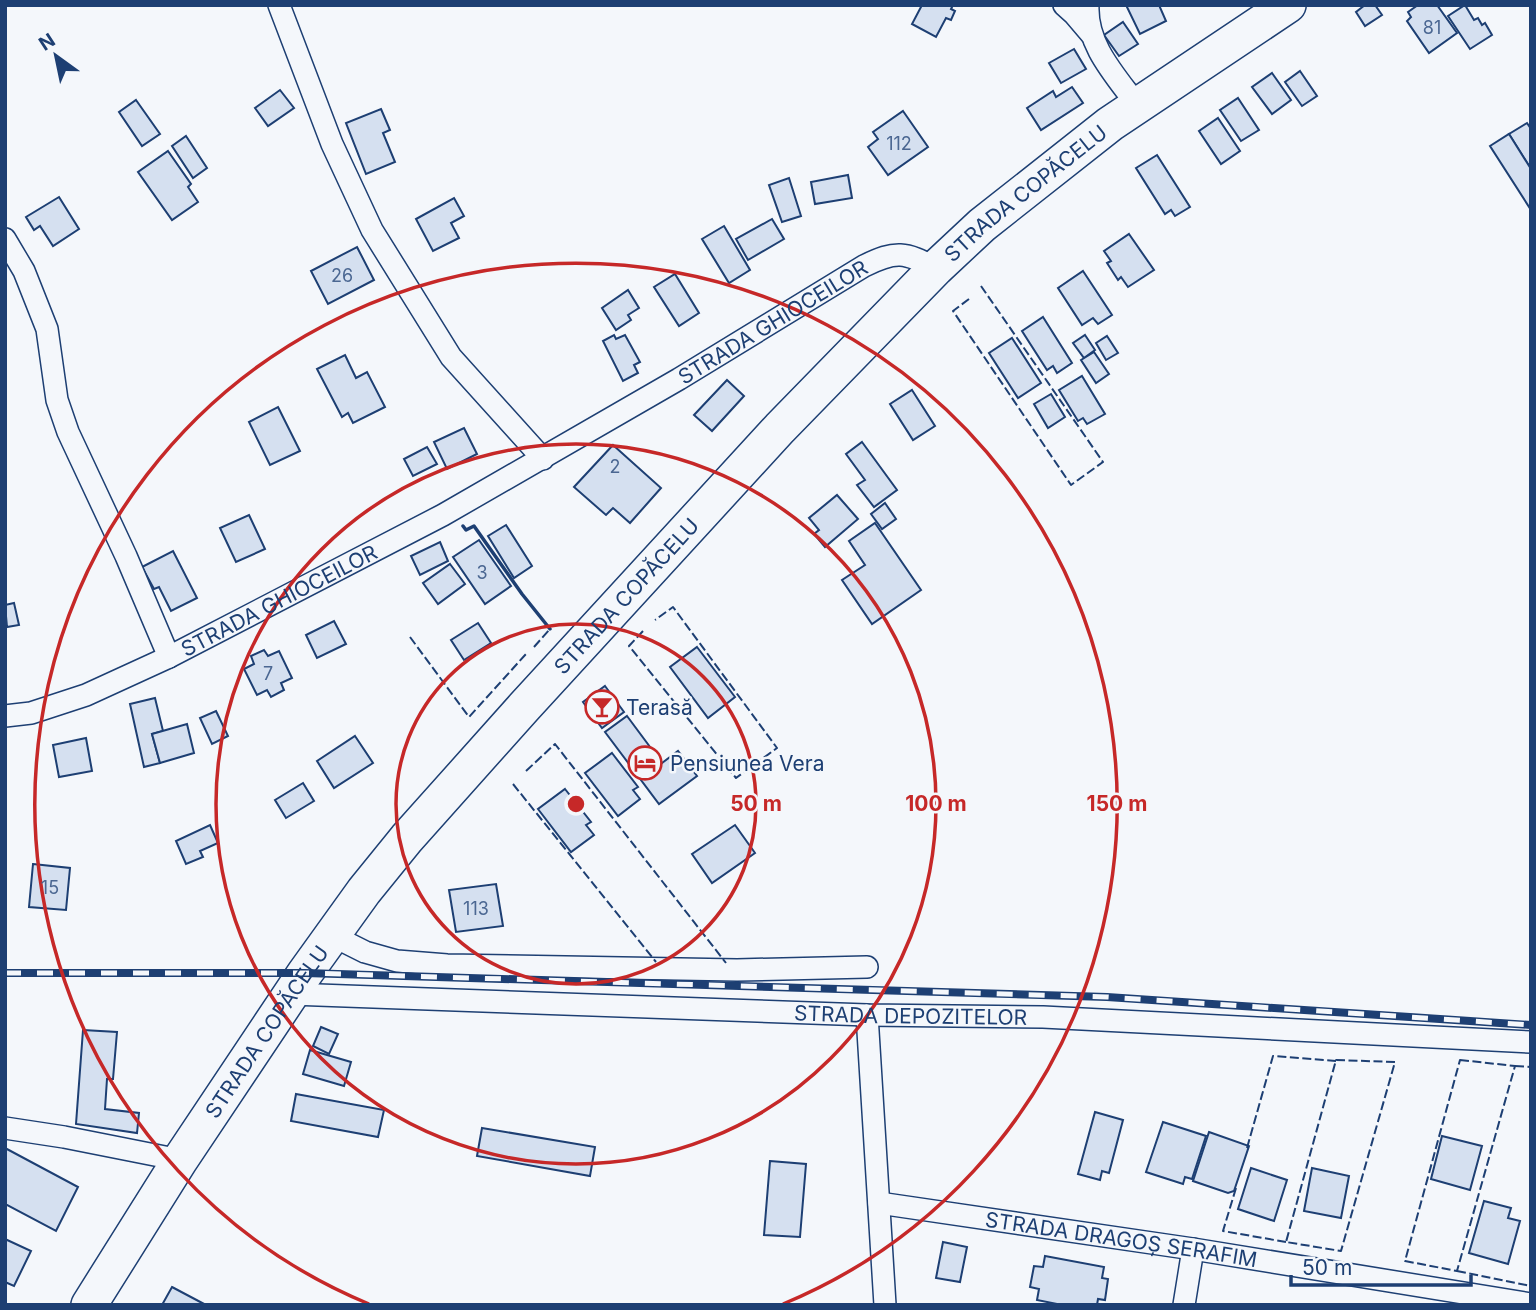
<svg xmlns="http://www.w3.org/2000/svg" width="1536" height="1310" font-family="Inter,sans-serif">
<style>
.building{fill:#d5e0f0;stroke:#1d3f73;stroke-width:2}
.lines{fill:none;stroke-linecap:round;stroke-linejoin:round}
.minor-casing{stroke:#1d3f73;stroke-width:24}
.primary-casing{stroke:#1d3f73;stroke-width:38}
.minor{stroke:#f4f7fb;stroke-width:21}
.primary{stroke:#f4f7fb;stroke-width:35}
.rail-casing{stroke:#1d3f73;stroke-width:8}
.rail{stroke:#f4f7fb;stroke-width:5;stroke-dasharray:16;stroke-linecap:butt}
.fence{stroke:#1d3f73;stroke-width:2;stroke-dasharray:9 3.5;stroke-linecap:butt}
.wall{stroke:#1d3f73;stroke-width:3.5}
.ring{fill:none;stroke:#c62828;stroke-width:3.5}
.labels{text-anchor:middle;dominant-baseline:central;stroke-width:5;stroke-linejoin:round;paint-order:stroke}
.number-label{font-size:18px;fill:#4b6792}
.street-label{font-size:21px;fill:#1d3f73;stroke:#f4f7fb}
.poi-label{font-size:21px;fill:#1d3f73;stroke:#f4f7fb;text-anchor:start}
.centre{fill:#c62828;stroke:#f4f7fb;stroke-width:3.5}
.ring-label{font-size:21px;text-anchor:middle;font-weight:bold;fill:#c62828;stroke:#f4f7fb;stroke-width:5;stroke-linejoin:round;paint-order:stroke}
</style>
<rect width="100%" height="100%" fill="#f4f7fb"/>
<g class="building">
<path d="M922,5H953L951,9L955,11L951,20L946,18L936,37L912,24Z"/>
<path d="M1126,5H1159L1166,21L1140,34Z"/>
<path d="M1365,5H1375L1382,15L1365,26L1356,12Z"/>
<path d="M1418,5H1437L1457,33L1429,53L1407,21L1411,17L1408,12Z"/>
<path d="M1465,5L1474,20L1478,18L1482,25L1485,23L1492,35L1470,49L1448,16Z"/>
<path d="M1123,22L1138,44L1119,56L1104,35Z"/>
<path d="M1074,49L1086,69L1061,83L1049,63Z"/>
<path d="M1300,71L1317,96L1302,106L1285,82Z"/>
<path d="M1272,73L1291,100L1272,114L1252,87Z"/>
<path d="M1072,87L1083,103L1041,130L1027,108L1053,91L1056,97Z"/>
<path d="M280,90L294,108L268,126L255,108Z"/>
<path d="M1238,98L1259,130L1241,141L1220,110Z"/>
<path d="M136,100L160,134L142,146L119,112Z"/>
<path d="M381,109L390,130L383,133L395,162L366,174L346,123Z"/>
<path d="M903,111L928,147L888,175L868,147L878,139L873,132Z"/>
<path d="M1218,118L1240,151L1221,164L1199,131Z"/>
<path d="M1527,123L1531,129V169L1509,134Z"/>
<path d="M1509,134L1531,169V210L1490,146Z"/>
<path d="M186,136L207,168L193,178L172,146Z"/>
<path d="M168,151L191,184L188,187L198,202L172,220L138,172Z"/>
<path d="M1157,155L1190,207L1175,216L1171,210L1165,214L1136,168Z"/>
<path d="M848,175L852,198L815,204L811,182Z"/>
<path d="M789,178L801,216L782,222L769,185Z"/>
<path d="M59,197L79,229L53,246L40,226L34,230L26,217Z"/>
<path d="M454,198L464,216L451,223L459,238L433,251L416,219Z"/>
<path d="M772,219L784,239L748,260L736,239Z"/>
<path d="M724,226L750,270L729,283L702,239Z"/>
<path d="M1129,234L1154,270L1128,287L1121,277L1118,280L1107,263L1111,261L1104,251Z"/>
<path d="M357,247L374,280L328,304L311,271Z"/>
<path d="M1083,271L1112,315L1098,324L1093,318L1082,325L1058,288Z"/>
<path d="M675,274L699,313L679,326L654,287Z"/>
<path d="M628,290L639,308L628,315L631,320L616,330L602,308Z"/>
<path d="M1043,317L1072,363L1057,373L1053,366L1047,370L1022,331Z"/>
<path d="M614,335L616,339L625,335L640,362L634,365L638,373L623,381L603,341Z"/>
<path d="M1085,335L1095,350L1084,358L1073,343Z"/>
<path d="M1107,336L1118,353L1106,360L1096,343Z"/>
<path d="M1012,338L1041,383L1018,398L989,353Z"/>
<path d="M1094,352L1109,374L1096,383L1081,360Z"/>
<path d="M345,355L356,378L367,372L385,407L353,423L348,413L342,417L317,369Z"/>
<path d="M1082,376L1105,414L1087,424L1083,418L1078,421L1059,390Z"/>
<path d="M727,380L744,396L712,431L694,415Z"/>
<path d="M912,390L935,426L913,440L890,404Z"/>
<path d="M1051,394L1065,417L1048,428L1034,404Z"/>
<path d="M278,407L300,451L270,465L249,422Z"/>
<path d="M464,428L477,454L447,469L434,442Z"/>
<path d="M862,442L897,490L874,507L857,485L865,480L846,454Z"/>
<path d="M613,445L661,488L630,523L613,508L606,515L574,487Z"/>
<path d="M427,447L437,464L413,476L404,459Z"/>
<path d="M837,495L858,519L825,547L814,534L819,530L809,518Z"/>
<path d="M885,503L896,519L882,529L871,514Z"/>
<path d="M249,515L265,549L236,562L220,528Z"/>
<path d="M875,523L921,590L872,624L842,580L865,565L849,541Z"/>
<path d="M506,525L532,566L514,578L488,536Z"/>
<path d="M479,540L511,586L485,604L453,557Z"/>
<path d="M440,542L448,561L420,575L411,556Z"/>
<path d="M173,551L197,598L171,611L159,587L154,589L142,567Z"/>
<path d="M450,564L465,584L438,604L423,583Z"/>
<path d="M14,603L19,625L7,627L5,605Z"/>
<path d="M334,621L346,644L317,658L306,635Z"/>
<path d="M478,623L491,643L464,660L451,640Z"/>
<path d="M697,647L735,697L708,718L670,667Z"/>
<path d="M264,650L268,656L279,651L292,678L281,683L284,690L271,697L267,690L257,695L244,669L254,664L251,656Z"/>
<path d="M605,686L624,712L602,728L583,702Z"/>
<path d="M155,698L163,731L152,734L160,763L144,767L130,704Z"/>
<path d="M216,711L228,736L212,744L200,718Z"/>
<path d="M627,716L662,763L678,751L697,776L659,804L605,732Z"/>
<path d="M187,724L194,753L160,763L152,734Z"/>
<path d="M355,736L373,763L334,788L317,761Z"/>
<path d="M86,738L92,771L59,777L53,745Z"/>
<path d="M612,753L638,787L633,790L640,799L618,816L585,773Z"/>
<path d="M303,783L314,801L286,818L275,800Z"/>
<path d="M565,789L591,822L586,825L594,835L571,852L538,809Z"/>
<path d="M210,825L218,843L200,851L203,857L186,864L176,841Z"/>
<path d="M735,825L755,853L712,883L692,854Z"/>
<path d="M33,864L70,868L66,910L29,907Z"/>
<path d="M496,884L503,926L456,932L449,890Z"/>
<path d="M321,1027L338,1034L329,1054L313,1046Z"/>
<path d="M83,1030L117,1032L113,1079H107L105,1109L139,1113L137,1133L76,1124Z"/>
<path d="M310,1050L351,1062L344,1086L303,1074Z"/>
<path d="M296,1094L384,1110L378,1137L291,1121Z"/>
<path d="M1095,1112L1123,1120L1109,1173L1102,1171L1100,1180L1078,1174Z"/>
<path d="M1163,1122L1206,1136L1192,1179L1185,1177L1183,1184L1146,1172Z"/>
<path d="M482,1128L595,1147L590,1176L477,1156Z"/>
<path d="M1209,1132L1249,1146L1234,1191L1228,1193L1193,1181Z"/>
<path d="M1442,1136L1482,1146L1470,1190L1431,1179Z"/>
<path d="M5,1148L78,1187L56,1231L5,1204Z"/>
<path d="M770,1161L806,1164L800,1237L764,1235Z"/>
<path d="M1251,1168L1287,1180L1274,1221L1238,1209Z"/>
<path d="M1312,1168L1349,1176L1341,1218L1304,1211Z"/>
<path d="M1484,1201L1511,1208L1508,1218L1520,1221L1508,1264L1469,1253Z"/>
<path d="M5,1239L31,1251L14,1286L5,1282Z"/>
<path d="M943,1242L967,1247L960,1282L936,1278Z"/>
<path d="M1045,1256L1104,1267L1102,1278L1108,1279L1105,1300L1098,1299L1097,1305H1062L1037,1300L1039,1289L1030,1287L1034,1266L1043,1267Z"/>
<path d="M172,1287L206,1305H162Z"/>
</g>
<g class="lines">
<defs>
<g id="minor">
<path d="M279,5L332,144L372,230L451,357L543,459"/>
<path d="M1064,5L1074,14L1091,34"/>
<path d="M1088,5C1086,45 1115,75 1137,105"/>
<path d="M5,239L24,271L47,329L57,400L68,432L126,556L169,657"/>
<path id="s1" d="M5,716L31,713L86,695L169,657L443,515L679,379L864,266C896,250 905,252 936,268"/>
<path d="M331,935L365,952L397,961L447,965L737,970L867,967"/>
<path id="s2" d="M291,994L867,1015L1043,1017L1531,1042"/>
<path d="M867,1015L885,1305"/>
<path d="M5,1128L64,1137L180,1160"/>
<path id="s3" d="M879,1203L1193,1249L1531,1304"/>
<path d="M1184,1305L1193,1249"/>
</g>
<g id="primary">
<path id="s4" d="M89,1305L180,1160L305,973L364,891L407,838L524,707L780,428L936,268L982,225L1110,124L1288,5"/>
</g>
</defs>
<use href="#minor" class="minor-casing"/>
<use href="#primary" class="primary-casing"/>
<use href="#minor" class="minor"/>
<use href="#primary" class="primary"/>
<defs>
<path id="rail" d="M5,973H305L1107,997L1531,1025"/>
</defs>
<use href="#rail" class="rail-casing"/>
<use href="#rail" class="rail"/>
<g class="fence">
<path d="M969,299L953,311L1071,485L1103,462L981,286"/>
<path d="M643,631L629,646L736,778L777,748L673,607L655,620"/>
<path d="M410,637L469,717L526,654"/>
<path d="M534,647L550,629"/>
<path d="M526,771L555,744L726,963"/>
<path d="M513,784L656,962"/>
<path d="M1336,1060L1395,1062L1341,1251L1286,1242Z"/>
<path d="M1460,1060L1515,1066L1457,1271L1405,1261Z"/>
<path d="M1515,1066L1531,1067"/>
<path d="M1247,1148L1273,1056L1336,1061"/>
<path d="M1236,1188L1223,1231L1286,1242"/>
<path d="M1457,1271L1531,1286"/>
</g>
<path class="wall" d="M463,526L466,530L474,526L522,594L550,629"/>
</g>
<g class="ring">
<circle cx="576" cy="804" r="180"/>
<circle cx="576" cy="804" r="360"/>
<path d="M369 1304A541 541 0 1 1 783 1304"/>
</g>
<defs>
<symbol id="bar-ring" viewBox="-11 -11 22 22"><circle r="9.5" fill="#f4f7fb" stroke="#c62828" stroke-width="1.5"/><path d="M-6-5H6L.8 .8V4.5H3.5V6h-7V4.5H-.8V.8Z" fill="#c62828"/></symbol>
<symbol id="hotel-ring" viewBox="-11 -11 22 22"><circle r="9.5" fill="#f4f7fb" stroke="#c62828" stroke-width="1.5"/><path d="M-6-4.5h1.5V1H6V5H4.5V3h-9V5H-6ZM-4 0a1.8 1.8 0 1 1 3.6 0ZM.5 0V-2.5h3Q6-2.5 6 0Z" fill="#c62828"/></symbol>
</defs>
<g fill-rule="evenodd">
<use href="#bar-ring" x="583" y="688" width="38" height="38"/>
<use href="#hotel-ring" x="626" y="744" width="38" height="38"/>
</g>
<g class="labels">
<g class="number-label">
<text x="1432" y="27">81</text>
<text x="899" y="143">112</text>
<text x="342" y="275">26</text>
<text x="615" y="466">2</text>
<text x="482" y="572">3</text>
<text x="268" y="673">7</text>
<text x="50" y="887">15</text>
<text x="476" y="908">113</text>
</g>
<g class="street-label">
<text stroke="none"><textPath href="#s4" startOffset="1460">STRADA COPĂCELU</textPath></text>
<text stroke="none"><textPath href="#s1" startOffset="866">STRADA GHIOCEILOR</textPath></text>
<text stroke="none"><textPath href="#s4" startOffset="892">STRADA COPĂCELU</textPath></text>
<text stroke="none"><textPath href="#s1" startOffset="299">STRADA GHIOCEILOR</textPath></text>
<text stroke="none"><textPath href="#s2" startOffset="620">STRADA DEPOZITELOR</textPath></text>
<text stroke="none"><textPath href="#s4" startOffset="326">STRADA COPĂCELU</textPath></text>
<text stroke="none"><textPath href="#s3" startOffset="245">STRADA DRAGOȘ SERAFIM</textPath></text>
</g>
<g class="poi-label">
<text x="626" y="707">Terasă</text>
<text x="670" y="763">Pensiunea Vera</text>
</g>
</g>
<circle cx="576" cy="804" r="10" class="centre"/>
<g class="ring-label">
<text x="756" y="811">50 m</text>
<text x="936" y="811">100 m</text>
<text x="1117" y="811">150 m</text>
</g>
<rect width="1536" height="1310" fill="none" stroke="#1d3f73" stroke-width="14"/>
<g transform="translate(56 56) rotate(327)" stroke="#f4f7fb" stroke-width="5" paint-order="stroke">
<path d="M0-5L12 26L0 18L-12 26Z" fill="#1d3f73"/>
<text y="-10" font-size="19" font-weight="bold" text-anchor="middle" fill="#1d3f73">N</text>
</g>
<path d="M1291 1275v10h180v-10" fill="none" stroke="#1d3f73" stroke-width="3.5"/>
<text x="1302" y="1275" font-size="21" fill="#1d3f73" stroke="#f4f7fb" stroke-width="5" paint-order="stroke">50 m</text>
</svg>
